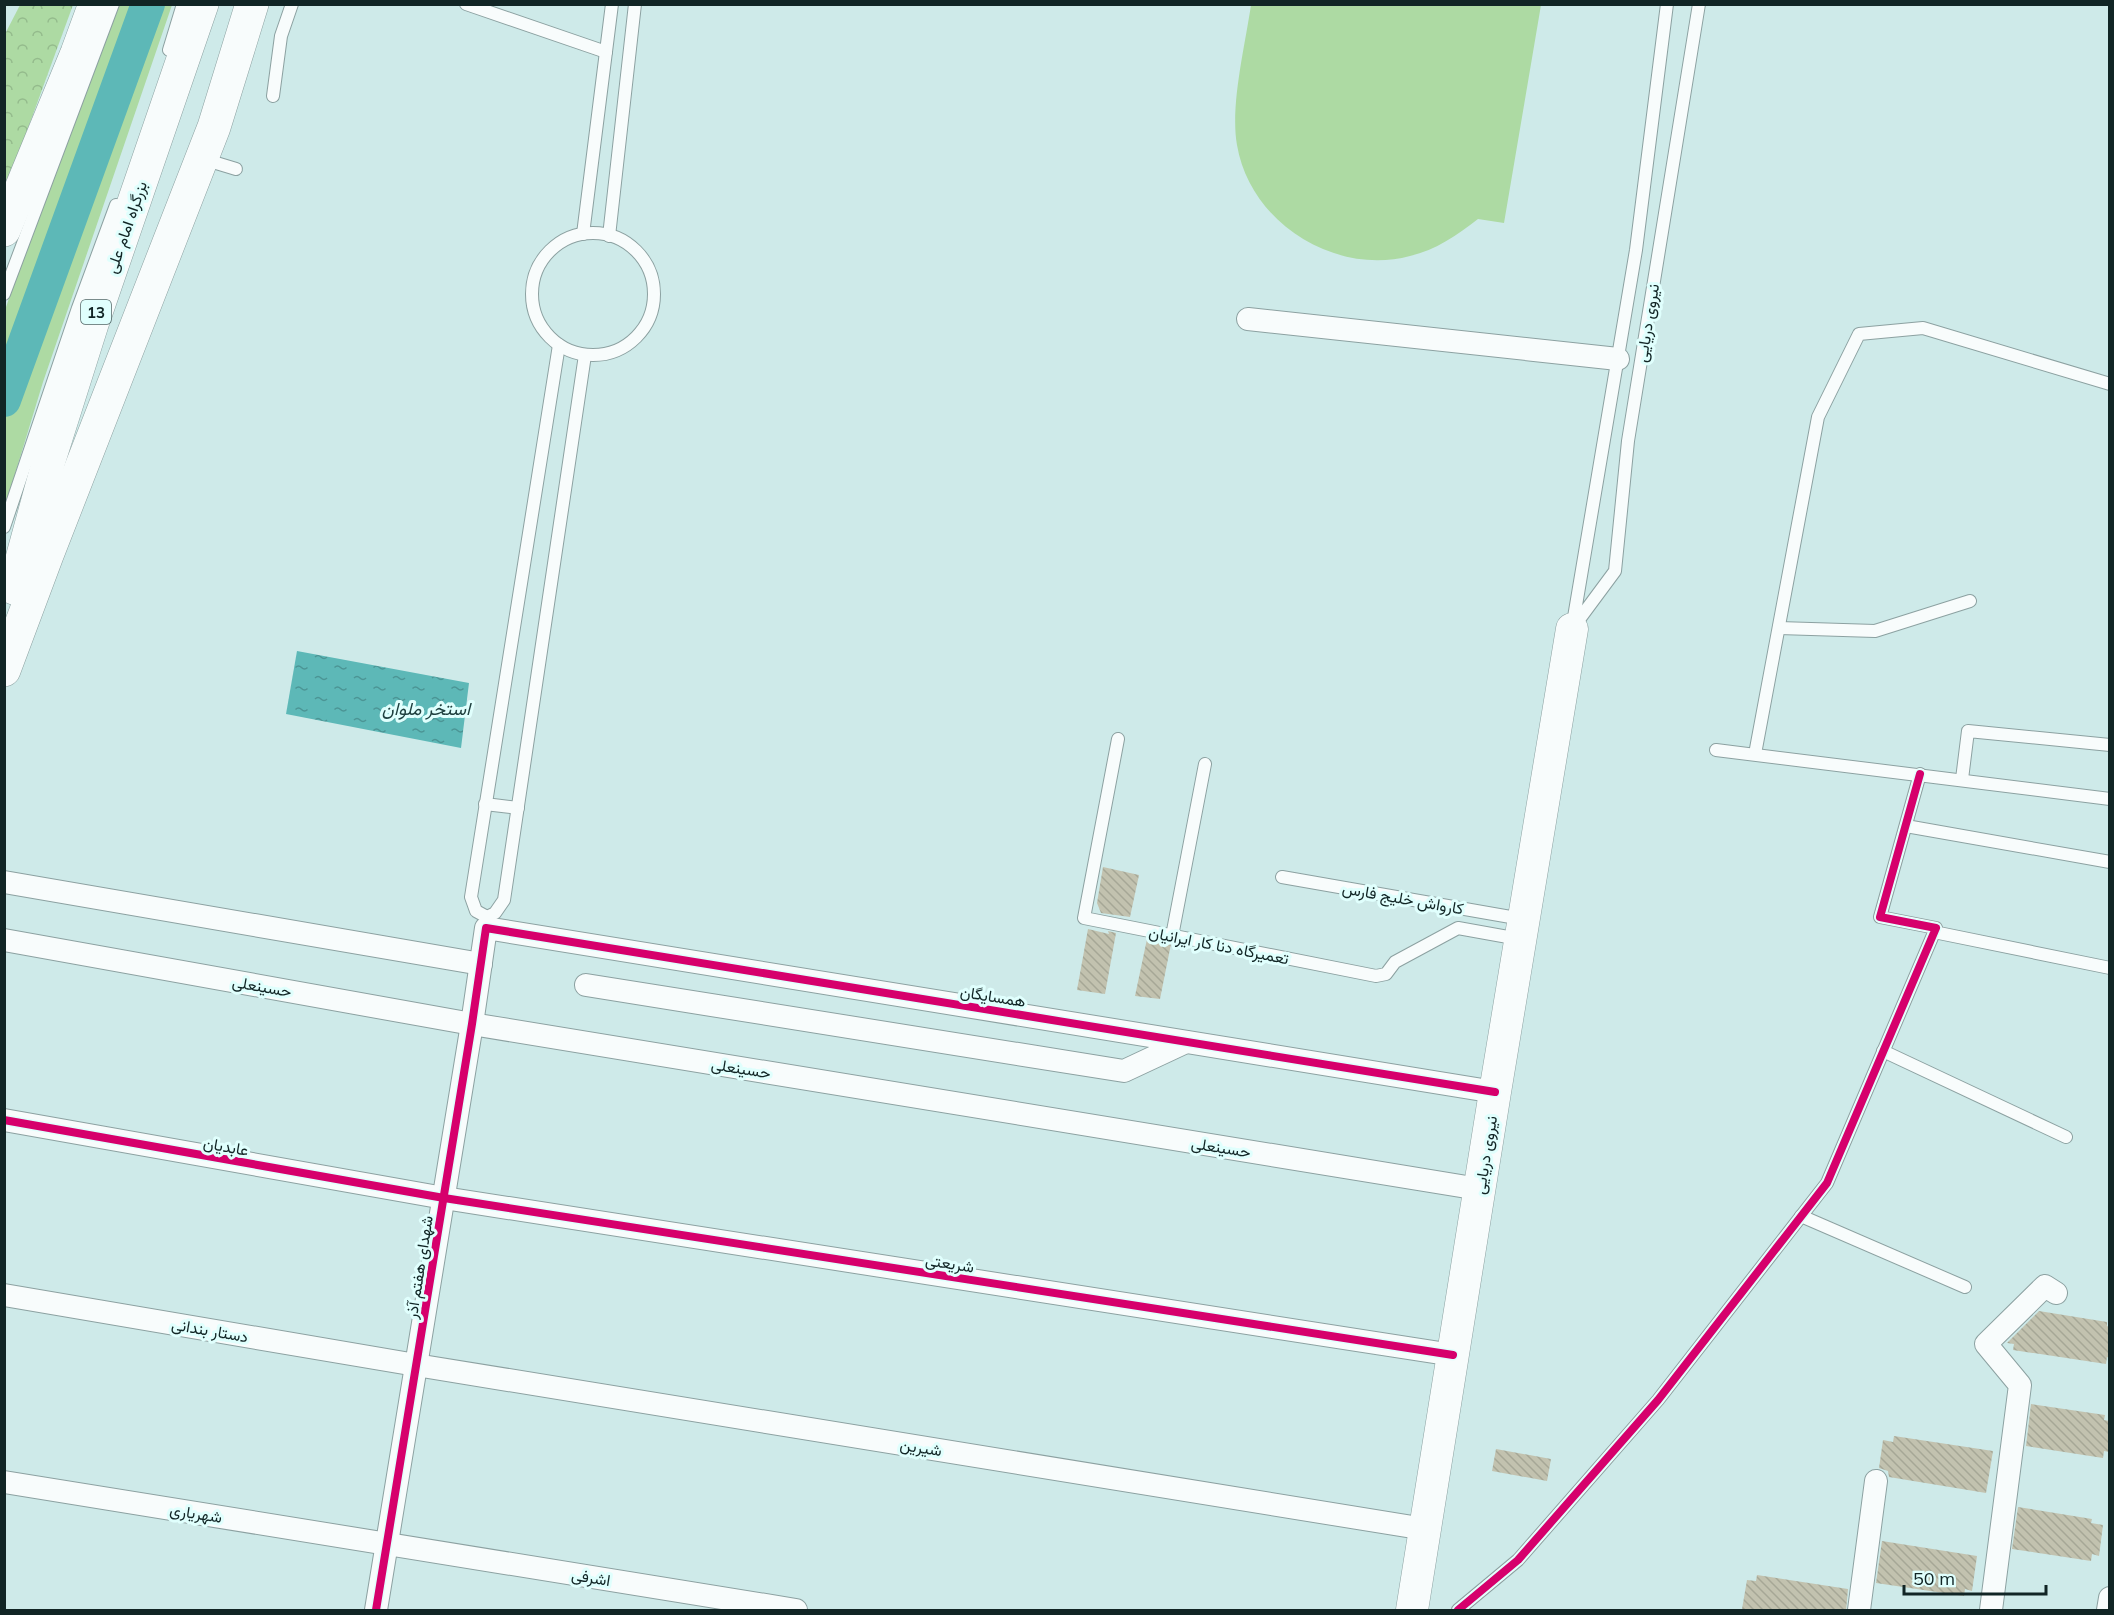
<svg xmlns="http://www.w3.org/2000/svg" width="2114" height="1615" font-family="Mulish,Vazirmatn,sans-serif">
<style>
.grass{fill:#addaa3}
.park{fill:url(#park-crowns)}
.water{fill:url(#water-ripples)}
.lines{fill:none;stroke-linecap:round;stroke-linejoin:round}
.river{stroke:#5db8b7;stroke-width:34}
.building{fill:url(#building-back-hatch)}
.service-casing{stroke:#8ca1a1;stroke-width:14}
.minor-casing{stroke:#8ca1a1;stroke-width:24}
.secondary-casing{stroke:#8ca1a1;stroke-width:33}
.trunk-casing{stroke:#8ca1a1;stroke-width:34}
.service{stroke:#f8fcfc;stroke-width:12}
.minor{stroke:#f8fcfc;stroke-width:22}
.secondary{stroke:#f8fcfc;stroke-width:32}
.trunk{stroke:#f8fcfc;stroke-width:33}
.cycleway-casing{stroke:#e0fffd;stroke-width:11}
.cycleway{stroke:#d6006c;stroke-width:8}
.labels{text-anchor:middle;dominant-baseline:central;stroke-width:6;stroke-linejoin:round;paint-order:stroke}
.shield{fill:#e0fffd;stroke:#4f6666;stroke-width:1.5}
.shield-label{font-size:15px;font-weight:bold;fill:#112525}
.street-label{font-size:16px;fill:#112525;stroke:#e0fffd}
.water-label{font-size:18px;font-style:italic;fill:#1f403f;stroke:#e0fffd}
</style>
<defs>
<pattern id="park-crowns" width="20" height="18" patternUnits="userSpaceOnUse" patternTransform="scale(1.5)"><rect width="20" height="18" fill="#addaa3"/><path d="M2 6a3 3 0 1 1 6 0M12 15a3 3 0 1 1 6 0" fill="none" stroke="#94bb8c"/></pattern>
<pattern id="water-ripples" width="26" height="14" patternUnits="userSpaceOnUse" patternTransform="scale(1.5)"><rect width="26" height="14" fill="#5db8b7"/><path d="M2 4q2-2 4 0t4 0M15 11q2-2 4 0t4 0" fill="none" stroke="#4b9595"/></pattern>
<pattern id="building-back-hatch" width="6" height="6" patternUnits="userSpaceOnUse" patternTransform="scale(1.5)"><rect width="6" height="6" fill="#c2c2af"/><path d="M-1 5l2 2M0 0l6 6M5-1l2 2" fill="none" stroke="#a6a796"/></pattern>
</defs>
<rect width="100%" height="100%" fill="#ceeae9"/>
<g class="grass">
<path d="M119,5H172L43,382L5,507V310L34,226Z"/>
<path d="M1251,5H1541L1504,223L1478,219C1457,235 1436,250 1410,256C1335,276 1250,223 1237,145C1230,106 1245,46 1251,5Z"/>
</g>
<path class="park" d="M20,5H73L5,191V34Z"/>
<path class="water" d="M297,651L469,683L461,748L286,714Z"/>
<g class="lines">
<path class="river" d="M4,400L148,4"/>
</g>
<g class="building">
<path d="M1103,867L1139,875L1130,917L1101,913L1097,903Z"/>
<path d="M1088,929L1109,934L1108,931L1116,933L1105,994L1077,990Z"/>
<path d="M1147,939L1171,944L1160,999L1135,996Z"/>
<path d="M2039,1311L2107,1322V1326L2109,1327V1358L2107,1357L2106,1364L2013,1350L2014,1344L2007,1343Z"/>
<path d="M2031,1404L2105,1415L2104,1420L2109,1421V1452L2104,1451L2103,1458L2026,1446Z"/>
<path d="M1894,1436L1993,1451L1986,1493L1889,1477L1888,1471L1879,1468L1883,1440L1893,1442Z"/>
<path d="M1496,1449L1551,1459L1547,1481L1492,1471Z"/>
<path d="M2018,1507L2092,1519L2091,1523L2103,1525L2099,1556L2092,1554L2091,1561L2012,1549Z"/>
<path d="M1882,1541L1977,1556L1972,1591L1965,1589L1964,1596L1876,1583Z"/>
<path d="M1757,1575L1848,1589L1846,1611L1742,1609L1747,1580L1756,1581Z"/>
</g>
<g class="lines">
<defs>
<g id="service">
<path d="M466,4L606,52"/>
<path d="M1667,4L1636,250L1572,629L1615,571L1628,441L1699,4"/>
<path d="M169,50L183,4"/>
<path d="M273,96L281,36L292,4"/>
<path d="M203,159L236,169"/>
<circle cx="593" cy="294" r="61"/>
<path d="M583,234L612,4"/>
<path d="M609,236L635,4"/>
<path d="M4,294L113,4"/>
<path d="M4,527L78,308L116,205"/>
<path d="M1779,628L1875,631L1970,601"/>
<path d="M1118,739L1084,918L1376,976L1386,974L1395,962L1458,928L1519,939"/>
<path d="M1716,750L2110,799"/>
<path d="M1755,754L1818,417L1859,334L1923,328L2110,384"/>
<path d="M1962,779L1968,731L2110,745"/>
<path d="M485,804L518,808"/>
<path d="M1906,826L2110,862"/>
<path d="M1282,877L1522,919"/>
<path d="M487,917L476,911L471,897L559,345"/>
<path d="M486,925L487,917L495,913L504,900L585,355"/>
<path d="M1934,932L2110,968"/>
<path d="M1172,936L1205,764"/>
<path d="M1883,1051L2066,1137"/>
<path d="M1801,1216L1965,1287"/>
<path d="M1458,1610L1518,1560L1658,1400L1827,1183L1936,928L1880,917L1920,774"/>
</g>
<g id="minor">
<path d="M1248,319L1618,359"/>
<path d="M4,882L481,964"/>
<path d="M4,940L472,1024L1479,1189"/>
<path d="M586,985L1124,1071L1186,1042"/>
<path d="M4,1120L444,1198L1453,1355"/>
<path d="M4,1295L416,1365L1425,1529"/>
<path d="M4,1482L796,1610"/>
<path d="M376,1610L472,1024L486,928L1495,1092"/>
<path d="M1859,1610L1876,1481"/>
<path d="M1991,1610L2020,1385L1986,1344L2045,1286L2056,1293"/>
<path d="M2108,1610L2110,1598"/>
</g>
<path id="secondary" d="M1412,1610L1495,1092L1572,629"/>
<g id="trunk">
<path d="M4,230L77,53L95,4"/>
<path d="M14,588L49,460L92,324L202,4"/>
<path d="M4,670L47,555L214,127L252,4"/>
</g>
</defs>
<use href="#service" class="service-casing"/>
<use href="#minor" class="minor-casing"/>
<use href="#secondary" class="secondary-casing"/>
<use href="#trunk" class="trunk-casing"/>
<use href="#service" class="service"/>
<use href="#minor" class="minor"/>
<use href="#secondary" class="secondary"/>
<use href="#trunk" class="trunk"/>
<defs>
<g id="cycleway">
<path d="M4,1120L444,1198L1453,1355"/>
<path d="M376,1610L472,1024L486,928L1495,1092"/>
<path d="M1458,1610L1518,1560L1658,1400L1827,1183L1936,928L1880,917L1920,774"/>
</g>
</defs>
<use href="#cycleway" class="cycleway-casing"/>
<use href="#cycleway" class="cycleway"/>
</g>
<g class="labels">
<rect class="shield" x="81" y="300" width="30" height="24" rx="4.5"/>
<g class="shield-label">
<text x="96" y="312">13</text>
</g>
<g class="street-label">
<text transform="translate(126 227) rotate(-71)">بزرگراه امام علی</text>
<text transform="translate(1647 323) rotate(-81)">نیروی دریایی</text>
<text transform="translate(1403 898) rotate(10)">کارواش خلیج فارس</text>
<text transform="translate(1219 945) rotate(11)">تعمیرگاه دنا کار ایرانیان</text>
<text transform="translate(262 986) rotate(10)">حسینعلی</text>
<text transform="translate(993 996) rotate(9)">همسایگان</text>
<text transform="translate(741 1068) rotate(9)">حسینعلی</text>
<text transform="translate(226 1146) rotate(10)">عابدیان</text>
<text transform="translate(1221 1147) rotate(9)">حسینعلی</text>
<text transform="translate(1485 1155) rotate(-81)">نیروی دریایی</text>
<text transform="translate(950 1263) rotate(9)">شریعتی</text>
<text transform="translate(419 1267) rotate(-81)">شهدای هفتم آذر</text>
<text transform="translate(210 1330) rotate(10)">دستار بندانی</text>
<text transform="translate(921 1447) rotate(9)">شیرین</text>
<text transform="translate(196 1513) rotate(9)">شهریاری</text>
<text transform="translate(591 1577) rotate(9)">اشرفی</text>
</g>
<g class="water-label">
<text x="426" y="708">استخر ملوان</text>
</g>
</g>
<rect width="2114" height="1615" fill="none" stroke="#112525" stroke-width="12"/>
<path d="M1904 1585v9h142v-9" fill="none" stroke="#112525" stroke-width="3"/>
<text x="1913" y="1585" font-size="18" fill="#112525" stroke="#e0fffd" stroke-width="4.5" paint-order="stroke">50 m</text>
</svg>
